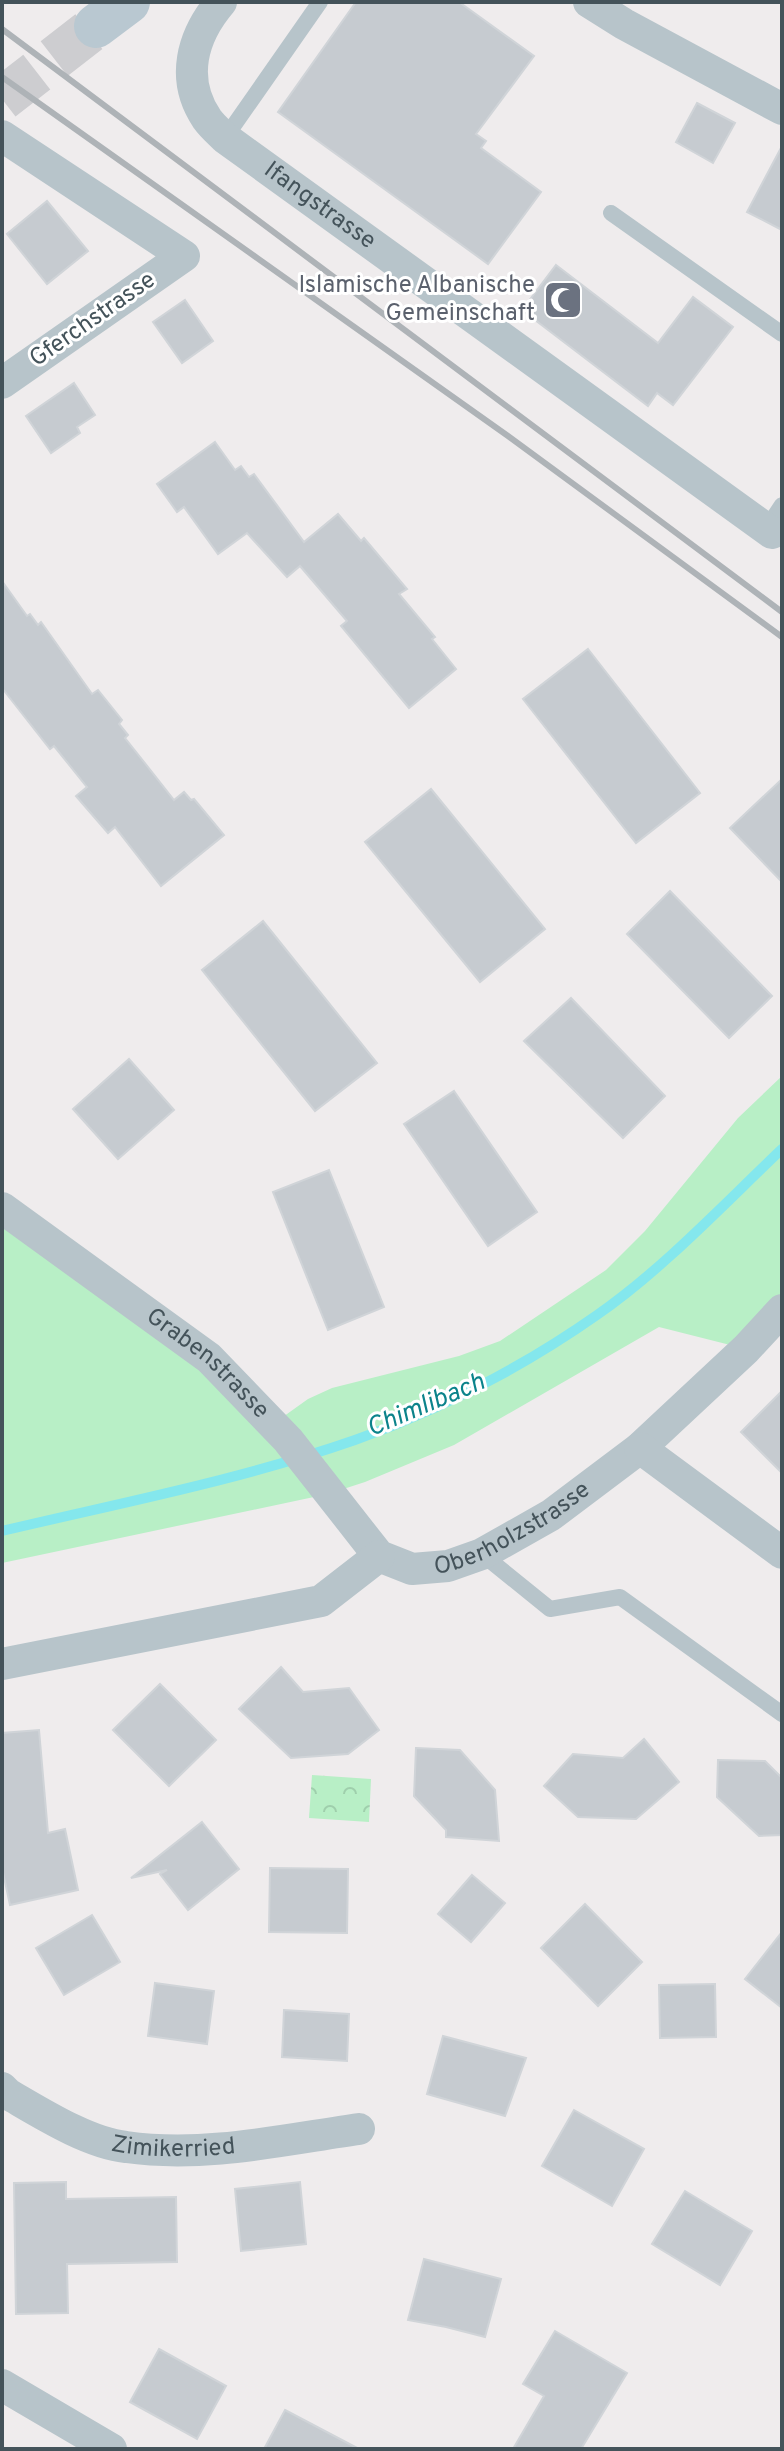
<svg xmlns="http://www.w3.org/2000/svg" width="784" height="2451" font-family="Overpass,sans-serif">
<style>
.grass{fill:#b8efc6}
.park{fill:url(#park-crowns)}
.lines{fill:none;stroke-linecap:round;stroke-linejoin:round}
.stream{stroke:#84e7ed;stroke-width:10}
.building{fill:#c6cbd0;stroke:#d0d4d8;stroke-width:2}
.secondary-tunnel{stroke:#cdcdd0;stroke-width:44;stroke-dasharray:44 22;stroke-linecap:butt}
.lane{stroke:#b7c4ca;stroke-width:16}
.street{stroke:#b7c4ca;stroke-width:32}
.secondary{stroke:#b9c8d1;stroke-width:44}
.rail{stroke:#aeb3b7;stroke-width:6}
.labels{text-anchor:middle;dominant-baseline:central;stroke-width:6;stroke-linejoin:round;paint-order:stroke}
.street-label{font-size:24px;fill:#44535a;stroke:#fff}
.worship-label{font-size:24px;fill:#5b616d;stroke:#fff;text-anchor:end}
.water-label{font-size:26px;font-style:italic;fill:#0b838b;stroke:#fff}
</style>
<defs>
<pattern id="park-crowns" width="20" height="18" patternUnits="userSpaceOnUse" patternTransform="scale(2)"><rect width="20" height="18" fill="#b8efc6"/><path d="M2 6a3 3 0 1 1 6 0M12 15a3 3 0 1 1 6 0" fill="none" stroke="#9fcfac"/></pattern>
</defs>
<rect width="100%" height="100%" fill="#efeced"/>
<path class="grass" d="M782,1076V1310L746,1349L659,1327L454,1445L365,1482L328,1494L2,1563V1208L273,1424L308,1399L332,1388L459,1356L500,1341L606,1270L645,1231L738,1118Z"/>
<path class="park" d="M312,1775L371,1779L369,1822L309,1818Z"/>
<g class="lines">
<path class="stream" d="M2,1531C120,1503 240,1480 355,1440C439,1410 523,1367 597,1315C662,1270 724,1204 782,1149"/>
</g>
<g class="building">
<path d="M356,2H459L534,56L476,134L486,141L481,148L541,192L488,264L278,112Z"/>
<path d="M697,103L735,123L713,163L676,142Z"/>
<path d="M782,146V230L747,212Z"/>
<path d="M47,201L88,251L47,284L7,234Z"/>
<path d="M556,265L658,343L693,297L733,327L673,405L657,393L648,406L522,310Z"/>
<path d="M185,300L213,341L182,363L153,322Z"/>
<path d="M74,383L95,415L77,427L80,433L51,453L26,416Z"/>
<path d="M215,442L235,470L241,466L249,477L254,474L304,542L338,514L361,541L364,538L407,589L399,594L435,637L432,639L456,669L409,708L341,626L347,621L300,566L287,577L247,533L218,554L184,507L177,512L157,484Z"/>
<path d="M2,581L27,616L30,614L38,625L41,622L92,694L98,690L122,720L119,724L128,735L125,738L174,800L184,792L191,800L194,799L224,835L161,886L115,827L108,833L76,796L87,787L54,746L50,749L2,688Z"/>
<path d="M588,649L700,793L636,843L523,699Z"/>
<path d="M782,779V882L730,828Z"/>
<path d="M431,789L545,929L480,982L365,842Z"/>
<path d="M670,891L772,996L729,1038L627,934Z"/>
<path d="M263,921L377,1063L315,1111L202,970Z"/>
<path d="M571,998L665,1096L623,1138L524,1041Z"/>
<path d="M129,1059L174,1110L118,1159L73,1109Z"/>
<path d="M454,1091L537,1212L488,1246L404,1124Z"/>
<path d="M329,1170L384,1307L328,1330L273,1192Z"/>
<path d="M782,1391V1473L741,1432Z"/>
<path d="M281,1667L303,1692L349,1688L379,1730L348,1754L291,1758L239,1709Z"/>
<path d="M160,1684L216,1740L169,1786L113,1730Z"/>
<path d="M39,1730L48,1833L65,1829L78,1890L10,1905L2,1868V1733Z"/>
<path d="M644,1739L679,1782L636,1819L578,1817L544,1786L573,1754L623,1758Z"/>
<path d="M416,1748L460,1750L495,1790L499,1841L446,1837V1830L414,1796Z"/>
<path d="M718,1760L765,1761L782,1778V1835L759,1836L717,1797Z"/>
<path d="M202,1822L239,1869L188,1910L160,1874L167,1870L131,1878Z"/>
<path d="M270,1868L348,1869L347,1933L269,1932Z"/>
<path d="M472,1875L505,1903L471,1942L438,1914Z"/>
<path d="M585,1904L642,1962L598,2006L541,1948Z"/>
<path d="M92,1915L120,1962L64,1995L36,1948Z"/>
<path d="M782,1932V2008L745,1979Z"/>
<path d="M155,1983L214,1991L207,2044L148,2036Z"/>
<path d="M715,1984L716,2037L660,2038L659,1985Z"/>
<path d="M284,2010L349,2014L347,2061L282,2057Z"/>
<path d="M443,2036L526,2058L505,2116L427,2094Z"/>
<path d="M574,2110L644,2149L612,2206L542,2166Z"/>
<path d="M66,2182V2199L176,2197L177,2262L67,2264L68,2313L16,2314L14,2183Z"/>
<path d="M300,2182L306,2244L241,2251L235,2189Z"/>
<path d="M685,2191L752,2231L720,2285L652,2244Z"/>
<path d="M424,2259L501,2279L485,2337L446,2327L408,2320Z"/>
<path d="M555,2331L627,2373L581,2449H513L544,2396L523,2384Z"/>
<path d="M159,2349L226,2386L197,2439L130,2402Z"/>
<path d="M285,2410L359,2449H264Z"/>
</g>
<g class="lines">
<path class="secondary-tunnel" d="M2,99L96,26"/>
<g class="lane">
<path d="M225,138L320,2"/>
<path d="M611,213L782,334"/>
<path d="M766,529L782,505"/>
<path d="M482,1554L550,1609L620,1597L782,1714"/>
</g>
<g class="street">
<path id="s1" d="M221,2C192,36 180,79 207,119C212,126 219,132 225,138L772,533"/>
<path d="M589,2L624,24L782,109"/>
<path d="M2,136L184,256L2,383"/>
<path id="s2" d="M2,1208L209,1358L288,1440L379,1556L412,1569L448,1566L482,1554L551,1515L640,1448L746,1349L782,1310"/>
<path d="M640,1448L782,1553"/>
<path d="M2,1664L321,1601L379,1556"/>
<path id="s3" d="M2,2088L8,2094C41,2113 88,2143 126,2147C204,2158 282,2140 359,2129"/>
<path d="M2,2385L111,2449"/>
</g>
<path class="secondary" d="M96,26L128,2"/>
<g class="rail">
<path d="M2,29L782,612"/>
<path d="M2,77L508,436L782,637"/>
</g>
</g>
<defs>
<symbol id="mosque-square" viewBox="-11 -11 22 22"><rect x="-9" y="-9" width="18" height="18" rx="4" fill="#6b7280" stroke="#fff"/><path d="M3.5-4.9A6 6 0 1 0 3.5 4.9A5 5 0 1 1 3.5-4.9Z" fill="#fff"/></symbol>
</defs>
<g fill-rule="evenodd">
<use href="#mosque-square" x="541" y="278" width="44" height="44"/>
</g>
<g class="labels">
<g class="street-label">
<text stroke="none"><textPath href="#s1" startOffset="270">Ifangstrasse</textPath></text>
<text transform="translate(93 320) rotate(-35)">Gferchstrasse</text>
<text stroke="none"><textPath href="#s2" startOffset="258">Grabenstrasse</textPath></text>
<text stroke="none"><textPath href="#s2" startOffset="662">Oberholzstrasse</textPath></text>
<text stroke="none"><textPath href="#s3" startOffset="186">Zimikerried</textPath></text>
</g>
<g class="worship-label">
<text x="535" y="286">Islamische Albanische<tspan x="535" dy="28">Gemeinschaft</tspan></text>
</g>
<g class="water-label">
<text transform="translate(426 1406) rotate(-23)">Chimlibach</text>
</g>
</g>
<rect width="784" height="2451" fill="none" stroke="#44535a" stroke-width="8"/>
</svg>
